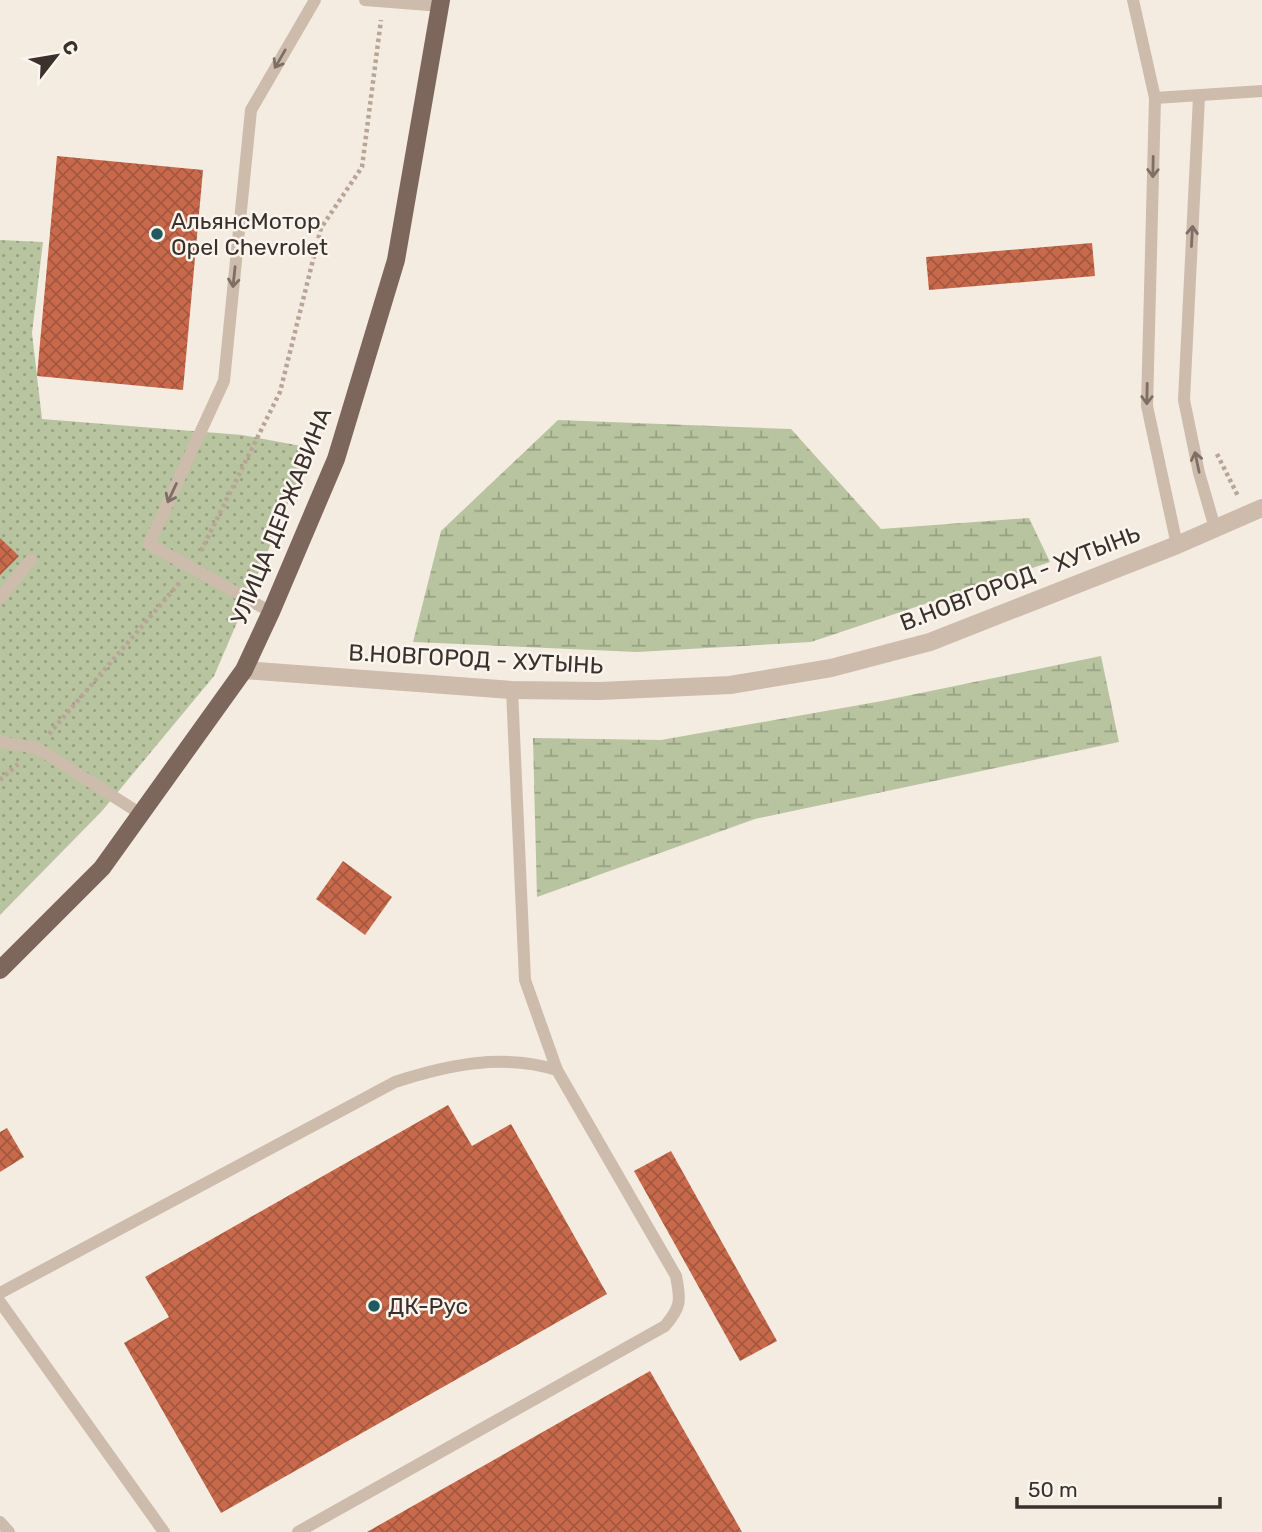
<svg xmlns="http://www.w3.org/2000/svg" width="1262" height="1532" font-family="Rubik,sans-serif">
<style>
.grass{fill:url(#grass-dots)}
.wetland{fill:url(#wetland-marsh)}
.building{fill:url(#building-cross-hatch)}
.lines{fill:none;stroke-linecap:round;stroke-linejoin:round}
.path{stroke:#b9a596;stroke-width:4.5;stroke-dasharray:3.5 3.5;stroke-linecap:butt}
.service{stroke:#cdbbac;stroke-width:12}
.tertiary{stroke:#cdbbac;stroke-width:18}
.primary{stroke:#7d675c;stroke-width:18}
.oneway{stroke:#7d6f65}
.poi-dot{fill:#1f5a5e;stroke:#fbf5ee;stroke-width:2.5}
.labels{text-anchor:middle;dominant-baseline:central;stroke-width:5;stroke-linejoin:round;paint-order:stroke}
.poi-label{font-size:23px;fill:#3b302b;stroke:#fbf5ee;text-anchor:start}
.street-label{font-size:23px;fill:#3b302b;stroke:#fbf5ee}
</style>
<defs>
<pattern id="grass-dots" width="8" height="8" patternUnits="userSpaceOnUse" patternTransform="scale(1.75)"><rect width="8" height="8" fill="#b8c4a0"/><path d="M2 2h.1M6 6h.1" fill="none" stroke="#97a083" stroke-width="1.8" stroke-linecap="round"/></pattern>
<pattern id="wetland-marsh" width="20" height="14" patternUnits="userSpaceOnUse" patternTransform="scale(1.75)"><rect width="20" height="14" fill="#b8c4a0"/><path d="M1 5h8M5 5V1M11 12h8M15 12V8" fill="none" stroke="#97a083"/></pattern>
<pattern id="building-cross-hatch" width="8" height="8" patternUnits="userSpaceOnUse" patternTransform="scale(1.75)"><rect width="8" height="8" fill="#c8694b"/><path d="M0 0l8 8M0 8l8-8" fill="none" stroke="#a4573f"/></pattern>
</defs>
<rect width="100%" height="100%" fill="#f4ebe1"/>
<path class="grass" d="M0,240L43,242L32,333L42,419L242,435L312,448L214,676L102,811L0,915Z"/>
<g class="wetland">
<path d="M558,420L791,429L881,529L1029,518L1050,562L811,642L637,652L413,642L441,531Z"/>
<path d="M1101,656L1119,742L755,819L537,897L533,738L661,740L882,701Z"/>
</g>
<g class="building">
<path d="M57,156L203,170L183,390L37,376Z"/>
<path d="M1092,243L1095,276L929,290L926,257Z"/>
<path d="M0,538L19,556L0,575Z"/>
<path d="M343,861L392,897L365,935L316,899Z"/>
<path d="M448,1105L472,1146L511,1124L607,1294L221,1513L124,1343L169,1317L145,1277Z"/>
<path d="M7,1128L24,1157L0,1172V1132Z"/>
<path d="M671,1151L777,1341L740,1361L634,1171Z"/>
<path d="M650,1371L742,1532H367Z"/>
</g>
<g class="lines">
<g class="path">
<path d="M1217,454L1238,496"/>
<path d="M201,551L280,392L321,228L362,167L381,20"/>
<path d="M49,734L181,581"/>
<path d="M0,780L18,764"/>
</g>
<g class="service">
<path d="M365,0L441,6"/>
<path d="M1133,0L1155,98L1262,91"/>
<path d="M1199,97L1184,400L1199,473L1215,528"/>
<path d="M1155,98L1147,406L1177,545"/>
<path d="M0,598L31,560"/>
<path d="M271,612L149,544L224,381L251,110L315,0"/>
<path d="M512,690L525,980L557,1070"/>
<path d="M0,742L37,748L141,814"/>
<path d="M0,1293L395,1082C447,1065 503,1053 557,1070L676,1276C681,1301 681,1307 665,1326L298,1532"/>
<path d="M0,1302L164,1532"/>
<path d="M0,1522L9,1532"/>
</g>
<path class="tertiary" d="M244,670L512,690L600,691L730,685L831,668L930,642L1177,545L1262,508"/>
<path class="primary" d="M0,970L102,868L244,670L271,612L336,459L396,260L441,0"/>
</g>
<defs><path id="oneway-shaft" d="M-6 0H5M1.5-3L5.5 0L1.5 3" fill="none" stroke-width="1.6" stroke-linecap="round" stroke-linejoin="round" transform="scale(1.75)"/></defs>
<g class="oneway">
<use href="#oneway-shaft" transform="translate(280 59) rotate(120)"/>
<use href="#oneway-shaft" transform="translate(1153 167) rotate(91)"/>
<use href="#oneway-shaft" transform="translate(1192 236) rotate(-87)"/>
<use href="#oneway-shaft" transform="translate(234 277) rotate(96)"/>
<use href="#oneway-shaft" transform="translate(1147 394) rotate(91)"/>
<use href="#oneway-shaft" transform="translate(1197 462) rotate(-102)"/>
<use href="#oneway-shaft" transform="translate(172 493) rotate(115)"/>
</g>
<g class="poi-dot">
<circle cx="157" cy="234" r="7"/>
<circle cx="374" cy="1306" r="7"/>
</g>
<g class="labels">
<g class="poi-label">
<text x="171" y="221">АльянсМотор<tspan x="171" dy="26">Opel Chevrolet</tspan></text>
<text x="388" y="1306">ДК-Рус</text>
</g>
<g class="street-label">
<text transform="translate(281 516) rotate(-68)">УЛИЦА ДЕРЖАВИНА</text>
<text transform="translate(1020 578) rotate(-21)">В.НОВГОРОД - ХУТЫНЬ</text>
<text transform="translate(476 659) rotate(3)">В.НОВГОРОД - ХУТЫНЬ</text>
</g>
</g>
<g transform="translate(56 56) rotate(59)" stroke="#fbf5ee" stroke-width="5" paint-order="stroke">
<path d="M0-5L12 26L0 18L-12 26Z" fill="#3b302b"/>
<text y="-10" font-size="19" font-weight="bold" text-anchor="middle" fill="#3b302b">С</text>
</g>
<path d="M1017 1497v10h203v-10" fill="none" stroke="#3b302b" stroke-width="3.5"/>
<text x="1028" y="1497" font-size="21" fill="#3b302b" stroke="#fbf5ee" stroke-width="5" paint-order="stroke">50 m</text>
</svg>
